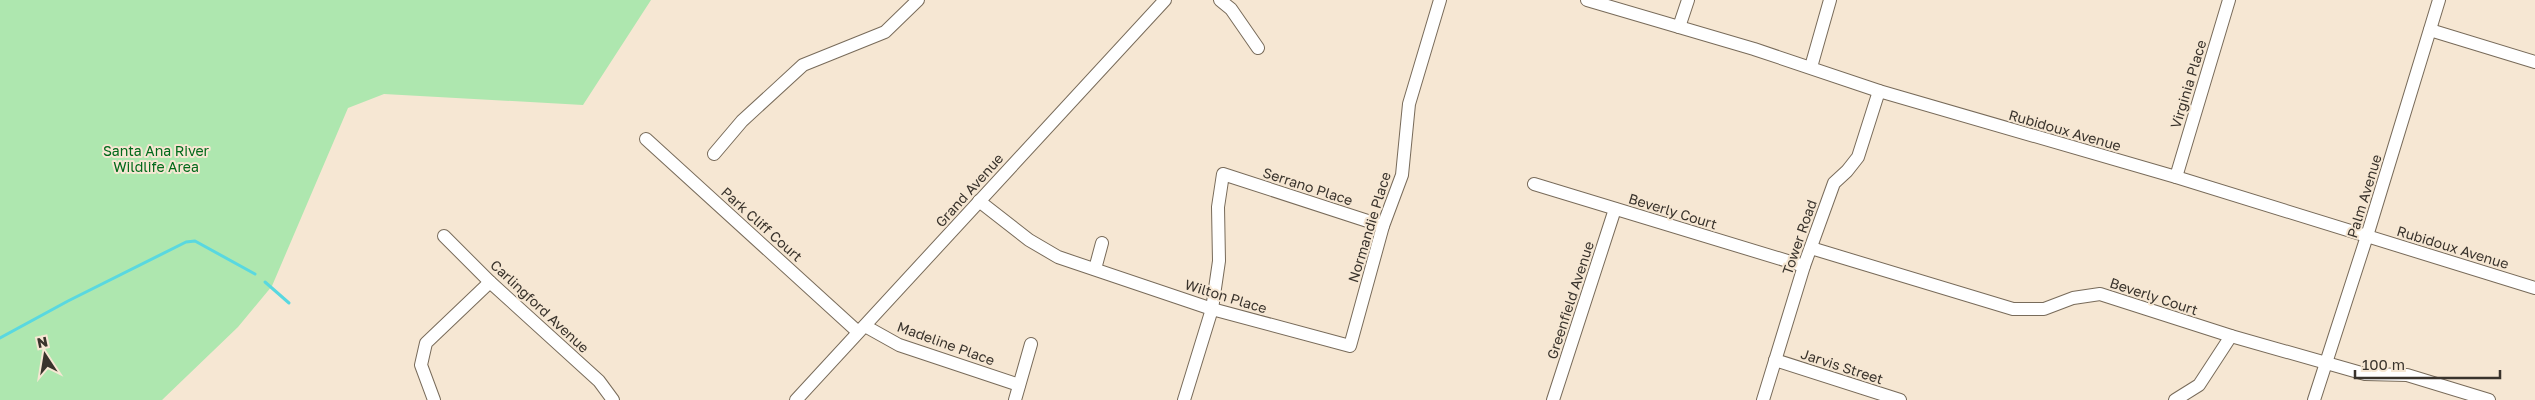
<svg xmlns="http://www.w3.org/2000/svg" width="2535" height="400" font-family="'Golos Text',sans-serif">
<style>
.green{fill:#aee7af}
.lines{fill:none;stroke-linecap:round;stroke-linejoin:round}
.stream{stroke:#59d8e0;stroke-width:3}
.minor-casing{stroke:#786b5a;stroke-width:14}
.minor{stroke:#fff;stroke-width:12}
.labels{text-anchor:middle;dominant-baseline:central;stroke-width:4;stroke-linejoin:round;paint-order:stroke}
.street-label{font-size:14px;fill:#39332c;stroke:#f6e7d3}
.park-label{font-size:14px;fill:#01691a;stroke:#f6e7d3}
</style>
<rect width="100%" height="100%" fill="#f6e7d3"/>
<path class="green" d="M0,0H651L583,105L384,94L348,108L272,286L238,327L162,400H0Z"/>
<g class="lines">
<g class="stream">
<path d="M265,282L289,303"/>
<path d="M0,338L68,301L186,242L195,241L255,274"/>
</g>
<defs>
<g id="minor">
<path d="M1220,0L1231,9L1258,48"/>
<path d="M1587,0L1754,49L1879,91L2176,177L2535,288"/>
<path d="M1679,27L1688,0"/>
<path d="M2430,30L2535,62"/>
<path d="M1811,67L1830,0"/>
<path d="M646,139L858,332"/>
<path d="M714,154L742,121L803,65L885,32L918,0"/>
<path d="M2176,177L2229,0"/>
<path d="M1534,184L1804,266"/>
<path d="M979,201L1029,240L1058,257L1212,309L1350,346L1383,226L1402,175L1409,104L1440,0"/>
<path d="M444,236L490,282L599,381L613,400"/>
<path d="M1811,248L2013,309H2044L2073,298L2100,294L2231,336L2365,374L2407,375L2489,400"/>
<path d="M1095,269L1102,243"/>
<path d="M865,326L899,345L1019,385"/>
<path d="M1775,360L1900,400"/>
<path d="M434,400L421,365L426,343L490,282"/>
<path d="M796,400L1165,0"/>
<path d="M1015,400L1031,344"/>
<path d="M1184,400L1212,309L1219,261L1218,207L1223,174L1383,226"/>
<path d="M1553,400L1615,209"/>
<path d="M1763,400L1804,266L1834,183L1847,171L1858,157L1879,91"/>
<path d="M2175,400L2199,385L2231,336"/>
<path d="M2314,400L2367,236L2439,0"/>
</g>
</defs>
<use href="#minor" class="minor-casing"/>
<use href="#minor" class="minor"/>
</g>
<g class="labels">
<g class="street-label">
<text transform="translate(2188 84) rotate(-73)">Virginia Place</text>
<text transform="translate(2065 130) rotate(16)">Rubidoux Avenue</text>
<text transform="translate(1308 186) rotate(18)">Serrano Place</text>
<text transform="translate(969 190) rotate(-48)">Grand Avenue</text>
<text transform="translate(2364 196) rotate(-73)">Palm Avenue</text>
<text transform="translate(1673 211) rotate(17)">Beverly Court</text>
<text transform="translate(762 224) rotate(42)">Park Cliff Court</text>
<text transform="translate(1369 227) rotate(-73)">Normandie Place</text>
<text transform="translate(1799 237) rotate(-71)">Tower Road</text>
<text transform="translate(2453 247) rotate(17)">Rubidoux Avenue</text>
<text transform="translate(1226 296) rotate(17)">Wilton Place</text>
<text transform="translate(2154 296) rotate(18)">Beverly Court</text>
<text transform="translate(1570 300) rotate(-72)">Greenfield Avenue</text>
<text transform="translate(540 306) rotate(43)">Carlingford Avenue</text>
<text transform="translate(946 343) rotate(20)">Madeline Place</text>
<text transform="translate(1842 366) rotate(18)">Jarvis Street</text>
</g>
<g class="park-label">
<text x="156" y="150">Santa Ana River<tspan x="156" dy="16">Wildlife Area</tspan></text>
</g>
</g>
<g transform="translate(45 355) rotate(348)" stroke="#f6e7d3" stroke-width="4" paint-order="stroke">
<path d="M0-4L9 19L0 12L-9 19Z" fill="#39332c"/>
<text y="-8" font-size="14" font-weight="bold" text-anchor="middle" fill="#39332c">N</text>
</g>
<path d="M2355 370v8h145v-8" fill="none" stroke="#39332c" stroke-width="2.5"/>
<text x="2362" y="370" font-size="15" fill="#39332c" stroke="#f6e7d3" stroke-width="4" paint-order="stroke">100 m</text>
</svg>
